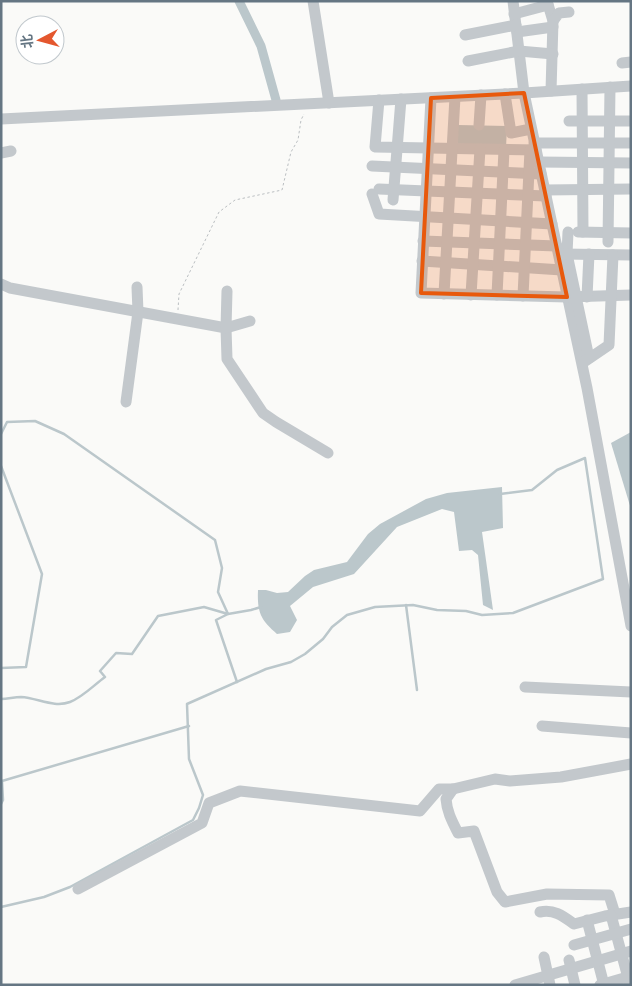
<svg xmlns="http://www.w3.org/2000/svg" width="632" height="986" font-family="'Titillium Web','Noto Sans SC',sans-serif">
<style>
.water{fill:#bbc7cb}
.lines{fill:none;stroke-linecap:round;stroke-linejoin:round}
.stream{stroke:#bbc7cb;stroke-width:2.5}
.canal{stroke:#bbc7cb;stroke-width:9}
.path{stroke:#bbbfc2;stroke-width:1;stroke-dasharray:2.5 2.5;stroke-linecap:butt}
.minor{stroke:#c3c8cc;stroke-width:11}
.marked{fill:#e8590c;fill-opacity:0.2;stroke:#e8590c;stroke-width:4;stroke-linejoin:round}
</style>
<rect width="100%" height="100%" fill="#fafaf8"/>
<g class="water">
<path d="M458,125L507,126L506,148L458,146Z"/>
<path d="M631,432V509L611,443Z"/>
<path d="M502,487L503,528L482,532L493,610L483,605L478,555L472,550L459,551L454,512L442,509L397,527L354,574L313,587L290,606L297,620L290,632L277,634C261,620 257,613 258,590H266L277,593L288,592L305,576L314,570L347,562L368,534L380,524L426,499L447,493Z"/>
</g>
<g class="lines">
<g class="stream">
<path d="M1,434L7,422L35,421L64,434L215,540L222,568L218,592L228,614L251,610L261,607"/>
<path d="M1,466L42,574L26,667L1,668"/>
<path d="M406,605L417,690"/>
<path d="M1,699C8,699 14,697 21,697C38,698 54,708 70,702C83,697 94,685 105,677L100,671L116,653L132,654L158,616L204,607L228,614L216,620L237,682"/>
<path d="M2,781L189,726"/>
<path d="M1,804L3,800L2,781"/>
<path d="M1,907L44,897L70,887L193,820L199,808L203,795L189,759L187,704L266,669L291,662L305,654L323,639L332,627L347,615L375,607L413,605L437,610L466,611L482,615L513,613L603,579L585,458L557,470L532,490L500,494"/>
</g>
<path class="canal" d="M239,1L261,46L276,100"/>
<path class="path" d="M178,310L179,294L219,212L235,200L282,190L291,152L298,140L301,120L304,114"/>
<g class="minor">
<path d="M313,1L329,103"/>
<path d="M513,1L524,93L587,388L631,626"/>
<path d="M547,1L553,21L551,91"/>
<path d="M514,14L548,5"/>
<path d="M553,21L559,13L569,12"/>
<path d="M517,32L553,27"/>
<path d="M465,35L516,25"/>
<path d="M468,61L519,51L553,54"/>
<path d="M622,63L631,62"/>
<path d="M582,89L583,232"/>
<path d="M505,94L511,133L531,129"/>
<path d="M431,98L421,293L567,297L631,295"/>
<path d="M379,100L375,147L536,150"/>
<path d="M1,119L524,93L631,86"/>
<path d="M569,121H631"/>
<path d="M479,125L481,95"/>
<path d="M534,143H631"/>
<path d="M1,153L11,151"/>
<path d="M539,162L631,163"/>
<path d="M372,166L541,174"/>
<path d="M379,189L546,196"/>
<path d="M545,190L631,189"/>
<path d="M372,194L379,214L552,224"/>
<path d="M393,200L401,99"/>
<path d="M568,232L567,254L589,358"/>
<path d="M578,232L631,233"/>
<path d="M423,241L557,246"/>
<path d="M608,242L610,87"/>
<path d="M562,254L631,255"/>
<path d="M422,261L562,270"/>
<path d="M1,284L10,288L226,328L227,359L263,413L276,422L328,453"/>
<path d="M227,291L226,328L250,321"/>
<path d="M444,294L455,97"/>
<path d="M471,295L480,149"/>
<path d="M497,295L504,150"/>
<path d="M523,296L530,150"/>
<path d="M587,297L589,254"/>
<path d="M584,362L609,345L613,255"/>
<path d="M126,402L138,312L137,287"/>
<path d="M525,687L631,692"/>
<path d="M542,726L631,733"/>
<path d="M453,789L446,799C447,812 452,821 458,833L474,831L497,892L505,902L547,894L609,895L615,914"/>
<path d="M78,889L202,823L209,803L240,791L420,811L439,789H453L495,779L510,781L561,777L631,764"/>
<path d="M540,912C554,909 563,916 574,924L605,916L631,912"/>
<path d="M611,915L630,985"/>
<path d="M587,920L604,985"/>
<path d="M574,945L631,929"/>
<path d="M544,957L550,985"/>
<path d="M569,960L575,985"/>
<path d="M515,985L631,951"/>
<path d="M600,985L631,976"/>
</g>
</g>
<path class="marked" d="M524,93L567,297L421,293L431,98Z"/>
<rect width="632" height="986" fill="none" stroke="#657683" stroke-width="5"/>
<g transform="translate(40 40) rotate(264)"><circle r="24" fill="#ffffff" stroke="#c1c8cd"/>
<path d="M0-4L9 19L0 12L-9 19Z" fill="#e4572e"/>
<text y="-8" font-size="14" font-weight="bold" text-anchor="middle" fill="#657683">北</text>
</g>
</svg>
